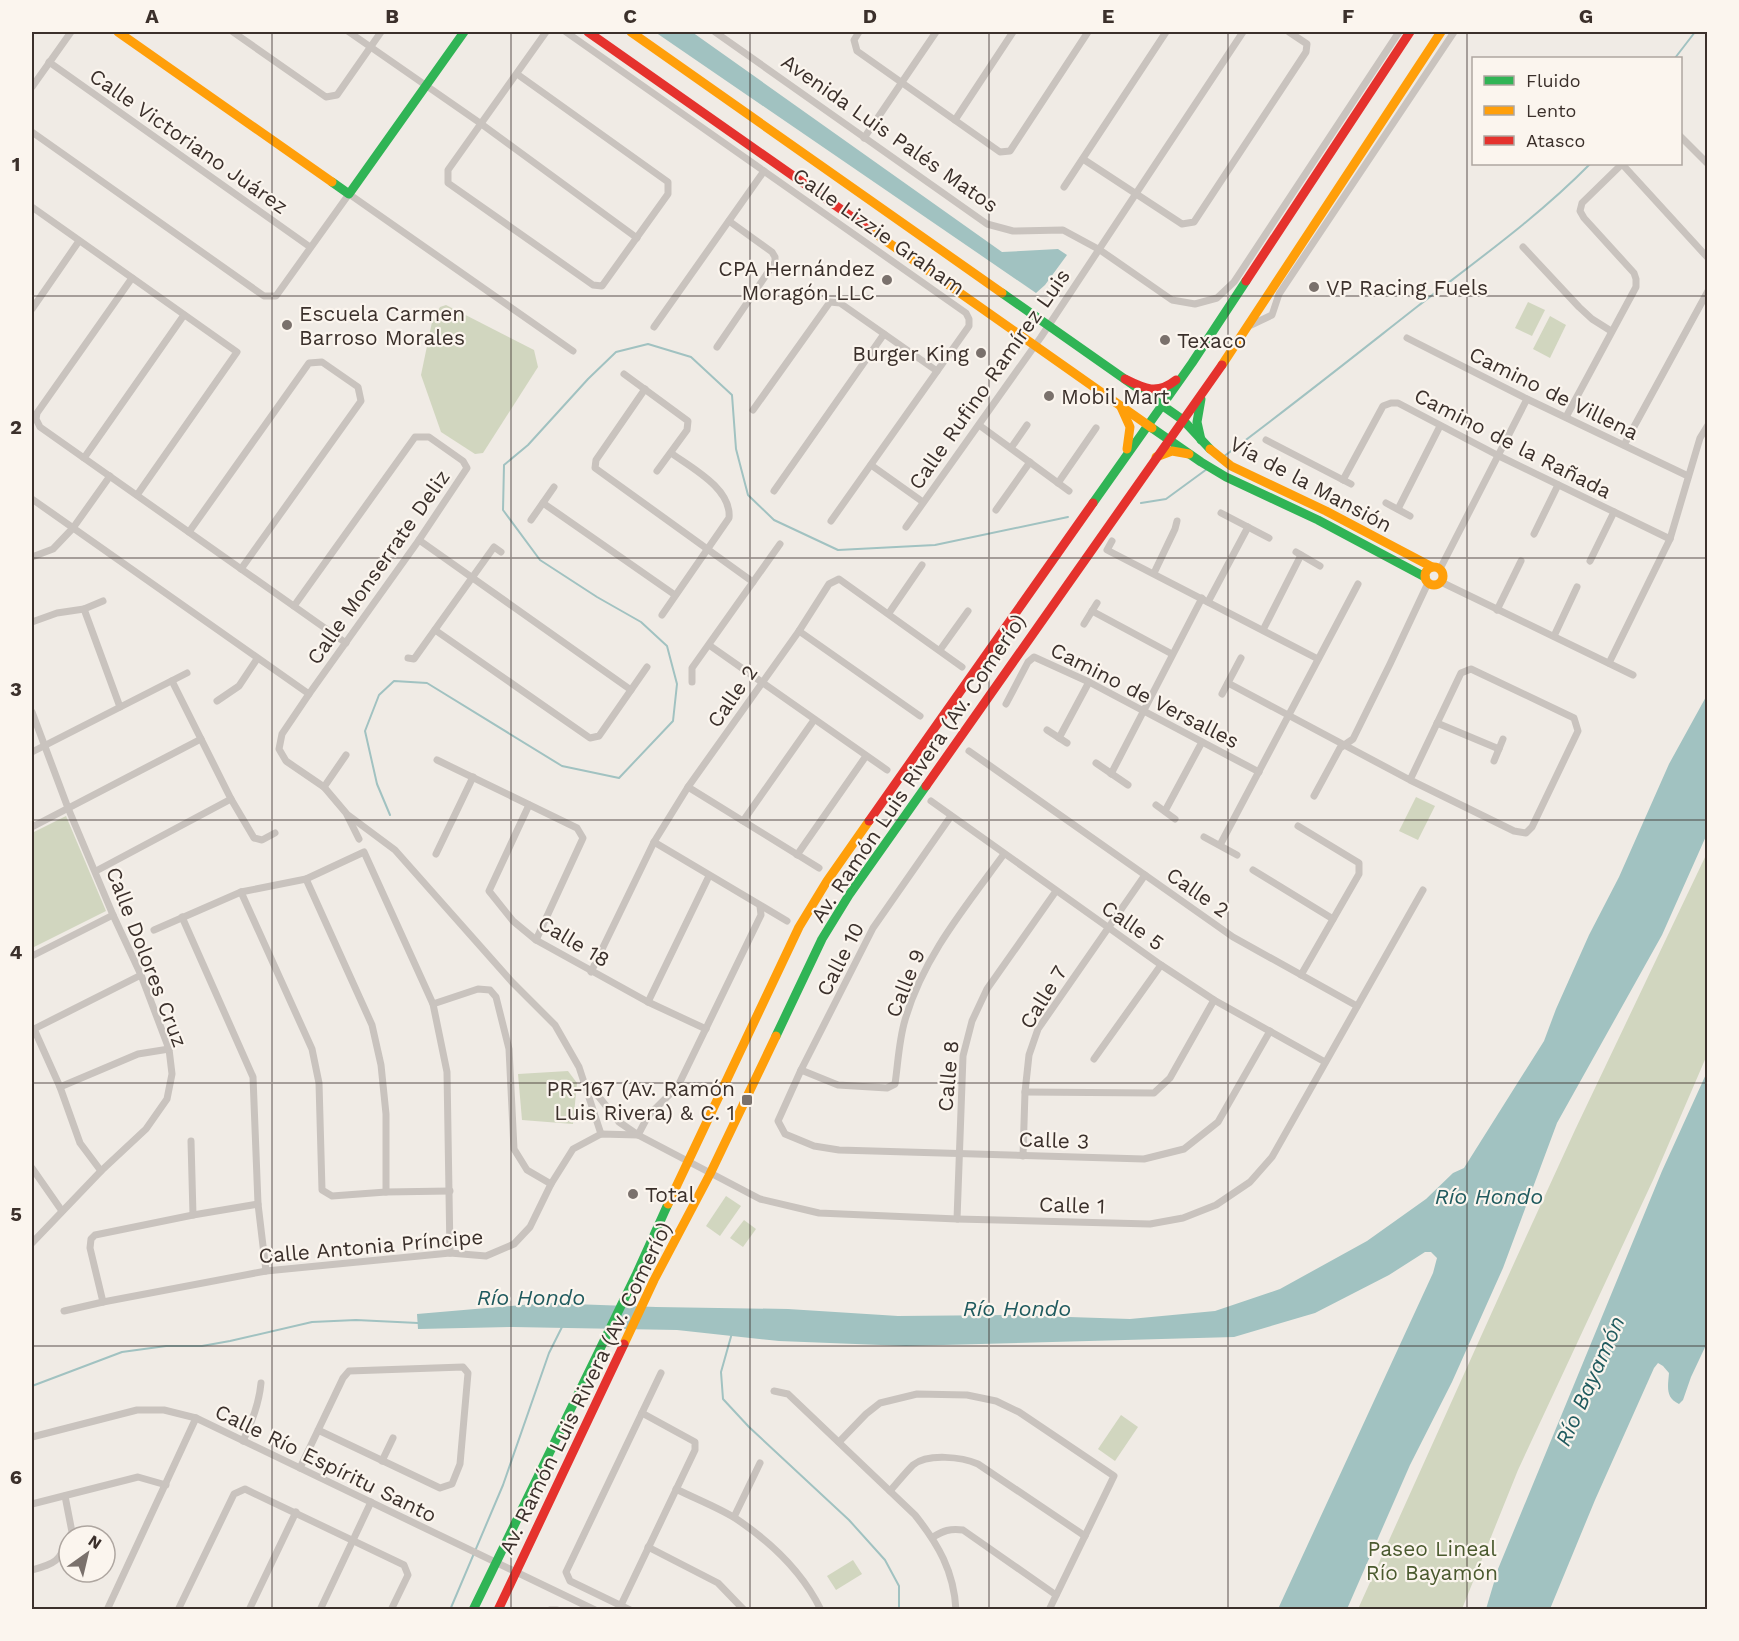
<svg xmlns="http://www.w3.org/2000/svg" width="1739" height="1641" font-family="'Work Sans',sans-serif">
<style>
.green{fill:#d1d6bf}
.water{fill:#a1c2c1}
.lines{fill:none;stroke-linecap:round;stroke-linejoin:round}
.stream{stroke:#a1c2c1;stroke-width:2}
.street{stroke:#c9c3be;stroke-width:7}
.fast{stroke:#30b455;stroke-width:9}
.slow{stroke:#ff9f0a;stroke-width:9}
.jam{stroke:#e5322d;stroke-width:9}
.grid{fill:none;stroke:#3b302b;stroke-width:1.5;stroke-opacity:0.55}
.poi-dot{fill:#7a716c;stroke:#fbf5ee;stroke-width:2}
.labels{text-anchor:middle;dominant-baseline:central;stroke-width:4.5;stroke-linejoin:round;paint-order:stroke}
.street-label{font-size:21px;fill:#3b302b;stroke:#fbf5ee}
.poi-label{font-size:21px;fill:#3b302b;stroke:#fbf5ee;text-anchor:start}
.park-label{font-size:21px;fill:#4a5a2e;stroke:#fbf5ee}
.water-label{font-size:22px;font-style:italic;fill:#1f5a5e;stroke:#fbf5ee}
.neatline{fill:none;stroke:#3b302b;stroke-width:2}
.grid-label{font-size:20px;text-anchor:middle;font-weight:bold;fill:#3b302b}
</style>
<rect width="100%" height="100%" fill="#f0ebe5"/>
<g class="green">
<path d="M1528,302L1545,310L1532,336L1515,328Z"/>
<path d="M446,305L534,350L538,367L483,453L475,454L441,432L421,375L432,322L440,307Z"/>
<path d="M1550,316L1566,325L1550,358L1533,349Z"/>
<path d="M1416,797L1435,806L1418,840L1399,831Z"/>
<path d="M66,816L106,911L32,948V833Z"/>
<path d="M1707,853V1055L1654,1178L1518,1470L1462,1609H1358L1515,1261L1575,1130Z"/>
<path d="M568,1071L577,1083L573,1124L522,1120L518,1074Z"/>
<path d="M726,1196L741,1206L720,1236L706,1226Z"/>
<path d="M744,1220L756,1229L743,1247L730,1238Z"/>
<path d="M1121,1415L1138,1427L1115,1461L1098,1449Z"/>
<path d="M853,1560L862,1574L836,1590L827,1576Z"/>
</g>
<g class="water">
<path d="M655,32H692L1002,252L1058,249L1067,255L1045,285L1036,293Z"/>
<path d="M1707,695V834L1662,935L1557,1123L1503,1268L1452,1382L1410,1465L1347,1609H1278L1433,1273L1437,1258L1431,1252H1425L1389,1275L1315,1313L1234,1337L906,1346L779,1341L677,1330L513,1327L418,1329L417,1314L545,1303L656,1307L788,1309L898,1316L1008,1315L1130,1319L1215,1311L1280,1289L1367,1241L1426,1199L1453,1173L1464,1168L1544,1041L1556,1009L1589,935L1619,877L1669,764Z"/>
<path d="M1707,1072V1343L1691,1377L1683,1400L1679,1404C1665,1398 1668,1386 1669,1373L1663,1366L1658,1363L1654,1368L1595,1500L1550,1609H1486L1498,1569L1662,1171Z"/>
</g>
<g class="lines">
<g class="stream">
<path d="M1675,58L1695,32"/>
<path d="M1223,457C1289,408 1353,357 1418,306C1476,261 1538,217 1590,164"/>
<path d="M1141,503L1166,499L1207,469"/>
<path d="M390,815L377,784L365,731L379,695L394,681L427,683L562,766L619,778L673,721L677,684L667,646L641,622L597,597L540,560L503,510L504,465L528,445L588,379L616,352L648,344L691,357L732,395L736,449L748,495L774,520L838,550L935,545L1068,517"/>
<path d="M732,1333L721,1372L723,1399L749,1427L849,1520L885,1560L899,1586V1610"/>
<path d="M32,1386L122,1352L166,1346H202L230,1341L312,1322L356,1320L418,1323"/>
<path d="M450,1610L503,1485L549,1353L563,1325"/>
</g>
<g class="street">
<path d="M233,32L326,97L337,95L381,32"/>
<path d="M349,32L480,123L637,238"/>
<path d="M566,32L966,313L969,319V326L831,521"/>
<path d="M715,32L987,224L1013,231L1063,230L1100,250L1172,300L1195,304L1217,298L1234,282L1399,32"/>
<path d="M859,32L854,40L857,51L1000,152L1010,151L1088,32"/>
<path d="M49,62L310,247"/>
<path d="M517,74L668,182V194L602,286L593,285L448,183V170L546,32"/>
<path d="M32,87L71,32"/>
<path d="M955,120L1013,32"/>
<path d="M32,132L264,296H276L349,194L573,351"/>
<path d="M1680,136L1708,164"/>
<path d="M864,138L936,32"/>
<path d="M1083,159L1182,224L1194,222L1306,52L1307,44L1289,32"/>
<path d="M1622,164L1708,258"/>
<path d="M1064,187L1166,32"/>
<path d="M32,207L237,352L137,495"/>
<path d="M1523,247L1579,307L1592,319L1611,331"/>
<path d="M132,278L37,413L36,419L40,427L346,643"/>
<path d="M32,309L79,241"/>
<path d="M1251,325L1272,315L1279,294L1454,32"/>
<path d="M654,327L764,171"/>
<path d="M1407,338L1527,399L1688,476"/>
<path d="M717,347L775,262V257L772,252L729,221"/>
<path d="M624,374L688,421L687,430L657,471"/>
<path d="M645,389L596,460L595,468L753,582"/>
<path d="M753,410L830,302L840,303L937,371"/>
<path d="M1566,417L1636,287V279L1634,273L1584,218L1580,211L1582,203L1622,164"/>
<path d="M979,425L1069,491"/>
<path d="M1266,440L1351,484"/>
<path d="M1624,445L1708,291"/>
<path d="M1011,448L1027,425"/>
<path d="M84,458L184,315"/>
<path d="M871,465L923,502"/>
<path d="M1343,480L1383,406L1391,403H1398L1499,456L1670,539"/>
<path d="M1058,483L1096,428"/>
<path d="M774,491L884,334"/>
<path d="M32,499L309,694"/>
<path d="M543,503L675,595"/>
<path d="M1386,503L1410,516"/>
<path d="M1398,509L1440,426"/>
<path d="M996,510L1030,462"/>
<path d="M1221,513L1269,538"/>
<path d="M531,520L554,487"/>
<path d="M906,527L1041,337L1243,32"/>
<path d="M189,532L309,363L322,362L358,387L361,401L241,569"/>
<path d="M1534,534L1558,485"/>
<path d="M419,540L631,690"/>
<path d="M1112,541L1107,550L1318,659"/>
<path d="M1296,552L1320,566"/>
<path d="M32,557L53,549L73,528L110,476"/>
<path d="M1590,561L1614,512"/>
<path d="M1440,569L1527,399"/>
<path d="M1154,573L1175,529L1177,521"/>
<path d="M1441,582L1633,675"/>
<path d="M1208,602L1248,527"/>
<path d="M294,606L415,437H429L463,461L467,468L419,540L309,694L282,734L279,749L286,761L324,787L346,813L359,839"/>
<path d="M84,609L103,601"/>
<path d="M1497,610L1521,561"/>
<path d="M1092,611L1172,654"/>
<path d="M889,613L922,565"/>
<path d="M662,615L729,518C732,489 692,468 671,453"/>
<path d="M32,622L57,613L84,609L120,707"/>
<path d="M1084,624L1097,603"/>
<path d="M435,630L590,738L599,736L647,667"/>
<path d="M1263,630L1301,555"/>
<path d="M799,631L920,716"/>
<path d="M1554,636L1577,587"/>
<path d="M709,645L887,770"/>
<path d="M940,650L968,611"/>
<path d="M408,658L414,659L494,547L501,552"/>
<path d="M1609,663L1670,539L1700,438L1708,425"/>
<path d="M172,681L231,799L254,838L262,840L275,833"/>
<path d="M692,682V668L780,544"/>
<path d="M1228,683L1410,780L1514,831L1526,833L1532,827L1578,731L1574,718L1471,669L1461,673L1410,780"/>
<path d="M1222,694L1241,658"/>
<path d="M217,701L239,686L257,659"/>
<path d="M1006,704L1028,662L1034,657L1089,682L1259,772"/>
<path d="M32,712L68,808L113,915L141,975L169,1049L172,1074L167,1099L146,1129L101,1171L32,1243"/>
<path d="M1437,723L1499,749"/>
<path d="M1047,730L1067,743"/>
<path d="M1059,738L1089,682"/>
<path d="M969,751L1233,937L1357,1006"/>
<path d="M32,752L187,673"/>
<path d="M437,760L577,828L583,838L536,940"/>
<path d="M1494,761L1503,739"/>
<path d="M1096,763L1128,785"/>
<path d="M1111,774L1202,598"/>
<path d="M324,787L346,755"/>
<path d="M688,787L819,868"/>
<path d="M1314,796L1340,748L1353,739L1390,664L1428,583"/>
<path d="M931,801L1161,965L1214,1000L1325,1062"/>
<path d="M529,805L489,891L513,921L536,940L648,1002L706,1029"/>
<path d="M1156,805L1175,819"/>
<path d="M1165,811L1202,742"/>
<path d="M348,815L395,850L512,982L555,1025L579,1067L601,1134"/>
<path d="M951,816L873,928L801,1070L778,1121L785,1134L814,1146L839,1150L1144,1159L1184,1149L1218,1122L1270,1031"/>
<path d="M743,821L814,720"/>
<path d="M1298,826L1359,863V874L1301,975"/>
<path d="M32,827L201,739"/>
<path d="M1204,837L1237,855"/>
<path d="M654,842L787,921"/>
<path d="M1220,845L1358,584"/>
<path d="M436,854L473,777"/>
<path d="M797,855L866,756"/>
<path d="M1253,870L1333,919"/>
<path d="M96,871L231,799"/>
<path d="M306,879L372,1025L381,1065L386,1114V1192"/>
<path d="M241,892L312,1049L319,1083L322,1190L332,1196L386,1192L450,1191"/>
<path d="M182,917L253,1077L258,1204L266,1271"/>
<path d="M154,930L241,892L306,879L364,852L433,1004L447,1072L450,1253"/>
<path d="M32,956L113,915"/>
<path d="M591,972L654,842L688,787L799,631L829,584L839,579L962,667"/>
<path d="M648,1002L709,876"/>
<path d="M433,1004L478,989L490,990L496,997L509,1049L514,1149L527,1170L551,1184"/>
<path d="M34,1029L60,1087L80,1143L101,1171"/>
<path d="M32,1030L141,975"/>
<path d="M1094,1059L1161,965"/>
<path d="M801,1070L838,1085L887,1088L895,1084C898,1063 899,1040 905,1020C923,957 966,906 1004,854"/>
<path d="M585,1084L599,1097L619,1122L638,1135L648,1116L678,1086L761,915L760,906"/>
<path d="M60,1087L138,1054L169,1049"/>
<path d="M1025,1092L1154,1093L1170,1078L1214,1000"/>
<path d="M191,1141L193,1215"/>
<path d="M1023,1156L1025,1092L1029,1055L1038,1029L1145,875"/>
<path d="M32,1168L62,1211"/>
<path d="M957,1219L963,1056L972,1021L987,989L1056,891"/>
<path d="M103,1302L90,1248L91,1239L95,1235L193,1215L258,1204"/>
<path d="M64,1311L103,1302L266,1271L450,1253L486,1256L514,1244L530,1227L551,1184L573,1149L601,1134L638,1135L760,1199L819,1213L957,1219L1150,1224L1183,1218L1216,1205L1250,1182L1272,1157L1423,890"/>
<path d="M774,1391L788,1394L915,1515C938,1544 954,1571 956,1610"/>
<path d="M32,1437L137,1410H164L196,1418L595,1610"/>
<path d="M243,1441C252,1421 259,1404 261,1383"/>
<path d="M839,1442L866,1414L880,1403L917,1394L967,1395L996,1401L1019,1412L1114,1476L1049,1610"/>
<path d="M382,1461L393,1438"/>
<path d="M300,1468L343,1378L349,1371L463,1367L468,1373L460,1464L452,1484L440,1488L318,1430"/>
<path d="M676,1489C696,1499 717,1507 735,1518C771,1542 802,1571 821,1610"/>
<path d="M890,1491C898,1482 905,1473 913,1465C928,1453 962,1457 978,1464L1085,1536"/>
<path d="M65,1496L72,1532L70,1536"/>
<path d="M32,1504L138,1477L166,1485"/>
<path d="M734,1517L760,1463"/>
<path d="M933,1537C943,1531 950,1528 963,1530L1056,1595"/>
<path d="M648,1547L718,1583L744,1610"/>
<path d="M32,1570C56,1563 59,1562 69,1538"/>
<path d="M621,1605L695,1450V1442L642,1413"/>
<path d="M107,1610L196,1418"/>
<path d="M178,1610L234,1494L245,1489L404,1565L408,1575L391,1610"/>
<path d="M249,1610L296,1512"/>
<path d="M320,1610L371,1502"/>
<path d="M550,1610H557"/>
<path d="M630,1610L570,1581L566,1572L661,1373"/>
</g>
<g class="fast">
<path d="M332,182L349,194L464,32"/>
<path d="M1002,293L1183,420L1210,449"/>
<path d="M1201,399L1197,422L1201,440"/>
<path d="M1152,428L1201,462L1226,477L1318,520L1425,577"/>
<path d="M1093,503L1192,363L1246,281"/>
<path d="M776,1036L822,939L849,895L926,786"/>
<path d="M473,1610L636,1275L668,1204"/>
</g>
<g class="slow">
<path d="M118,32L332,182"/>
<path d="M631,32L1002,293"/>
<path d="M869,229L1152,428"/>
<path d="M1222,365L1441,32"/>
<path d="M1121,407L1130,427L1127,449"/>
<path d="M1210,449L1231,466L1326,511L1432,567"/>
<path d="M1156,457L1172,451L1189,454"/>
<circle cx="1434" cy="576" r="9"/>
<path d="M668,1204L799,927L827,881L869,821"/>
<path d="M624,1344L654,1280L710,1174L776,1036"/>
</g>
<g class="jam">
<path d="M588,32L869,229"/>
<path d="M1246,281L1410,32"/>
<path d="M1125,379C1145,389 1157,395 1176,380"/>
<path d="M926,786L1222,365"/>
<path d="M869,821L1093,503"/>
<path d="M498,1610L624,1344"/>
</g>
</g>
<path class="grid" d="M272,32V1610M511,32V1610M750,32V1610M989,32V1610M1228,32V1610M1467,32V1610M32,296H1708M32,558H1708M32,820H1708M32,1083H1708M32,1346H1708"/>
<g class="poi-dot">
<circle cx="887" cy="280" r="6"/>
<circle cx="1314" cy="287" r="6"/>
<circle cx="287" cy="325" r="6"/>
<circle cx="1165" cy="340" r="6"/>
<circle cx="981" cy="353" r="6"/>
<circle cx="1049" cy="396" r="6"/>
<rect x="741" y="1094" width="12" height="12" rx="3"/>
<circle cx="633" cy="1194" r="6"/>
</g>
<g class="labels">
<g class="street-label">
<text transform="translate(890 133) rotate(35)">Avenida Luis Palés Matos</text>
<text transform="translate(189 141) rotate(35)">Calle Victoriano Juárez</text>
<text transform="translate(879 231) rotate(35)">Calle Lizzie Graham</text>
<text transform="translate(989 379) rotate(-55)">Calle Rufino Ramírez Luis</text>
<text transform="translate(1554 393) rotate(26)">Camino de Villena</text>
<text transform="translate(1513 443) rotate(27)">Camino de la Rañada</text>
<text transform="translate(1311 484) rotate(28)">Vía de la Mansión</text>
<text transform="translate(378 567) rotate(-55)">Calle Monserrate Deliz</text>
<text transform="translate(1145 695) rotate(27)">Camino de Versalles</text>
<text transform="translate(732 696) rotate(-55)">Calle 2</text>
<text transform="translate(918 768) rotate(-56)">Av. Ramón Luis Rivera (Av. Comerío)</text>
<text transform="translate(1198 892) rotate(35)">Calle 2</text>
<text transform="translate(1133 925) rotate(35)">Calle 5</text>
<text transform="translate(574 941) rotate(31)">Calle 18</text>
<text transform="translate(147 957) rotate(69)">Calle Dolores Cruz</text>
<text transform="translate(840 959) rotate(-63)">Calle 10</text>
<text transform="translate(905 983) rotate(-68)">Calle 9</text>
<text transform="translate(1043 997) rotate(-58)">Calle 7</text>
<text transform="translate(948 1076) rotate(-85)">Calle 8</text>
<text transform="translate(1054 1140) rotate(2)">Calle 3</text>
<text transform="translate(1072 1205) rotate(2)">Calle 1</text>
<text transform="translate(371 1246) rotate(-5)">Calle Antonia Príncipe</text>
<text transform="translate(585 1388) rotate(-64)">Av. Ramón Luis Rivera (Av. Comerío)</text>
<text transform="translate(326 1463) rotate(26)">Calle Río Espíritu Santo</text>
</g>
<g class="poi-label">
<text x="875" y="268" text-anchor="end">CPA Hernández<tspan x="875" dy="24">Moragón LLC</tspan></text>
<text x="1326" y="287">VP Racing Fuels</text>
<text x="299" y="313">Escuela Carmen<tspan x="299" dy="24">Barroso Morales</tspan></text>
<text x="1177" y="340">Texaco</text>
<text x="969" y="353" text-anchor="end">Burger King</text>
<text x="1061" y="396">Mobil Mart</text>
<text x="735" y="1088" text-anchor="end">PR-167 (Av. Ramón<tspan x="735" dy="24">Luis Rivera) &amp; C. 1</tspan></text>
<text x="645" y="1194">Total</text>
</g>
<g class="park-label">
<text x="1432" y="1548">Paseo Lineal<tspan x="1432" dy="24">Río Bayamón</tspan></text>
</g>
<g class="water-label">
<text x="1489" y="1196">Río Hondo</text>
<text x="531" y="1297">Río Hondo</text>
<text x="1017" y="1308">Río Hondo</text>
<text transform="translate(1590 1381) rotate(-66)">Río Bayamón</text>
</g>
</g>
<rect width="1739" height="1641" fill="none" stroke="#fbf5ee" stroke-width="66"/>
<rect x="1472" y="57" width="210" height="108" fill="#fbf5ee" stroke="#aea6a0" stroke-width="1.5"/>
<rect x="1484" y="76" width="30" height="9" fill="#30b455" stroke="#aea6a0" stroke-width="1.5"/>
<text x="1526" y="87" font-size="18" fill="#3b302b">Fluido</text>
<rect x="1484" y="106" width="30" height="9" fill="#ff9f0a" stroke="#aea6a0" stroke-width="1.5"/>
<text x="1526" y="117" font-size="18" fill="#3b302b">Lento</text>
<rect x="1484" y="136" width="30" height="9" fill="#e5322d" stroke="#aea6a0" stroke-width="1.5"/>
<text x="1526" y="147" font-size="18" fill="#3b302b">Atasco</text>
<g transform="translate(87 1554) rotate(34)"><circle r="28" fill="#fbf5ee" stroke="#aea6a0" stroke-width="1.5"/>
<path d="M0-4.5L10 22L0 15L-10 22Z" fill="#7a716c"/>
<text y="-9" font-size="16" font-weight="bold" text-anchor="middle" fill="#3b302b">N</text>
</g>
<rect x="33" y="33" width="1673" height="1575" class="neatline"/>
<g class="grid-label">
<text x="152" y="23">A</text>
<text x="392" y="23">B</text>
<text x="630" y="23">C</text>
<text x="870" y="23">D</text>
<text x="1108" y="23">E</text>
<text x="1348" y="23">F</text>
<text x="1586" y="23">G</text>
<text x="16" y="171">1</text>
<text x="16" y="434">2</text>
<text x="16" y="696">3</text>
<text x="16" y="959">4</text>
<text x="16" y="1221">5</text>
<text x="16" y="1484">6</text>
</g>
</svg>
